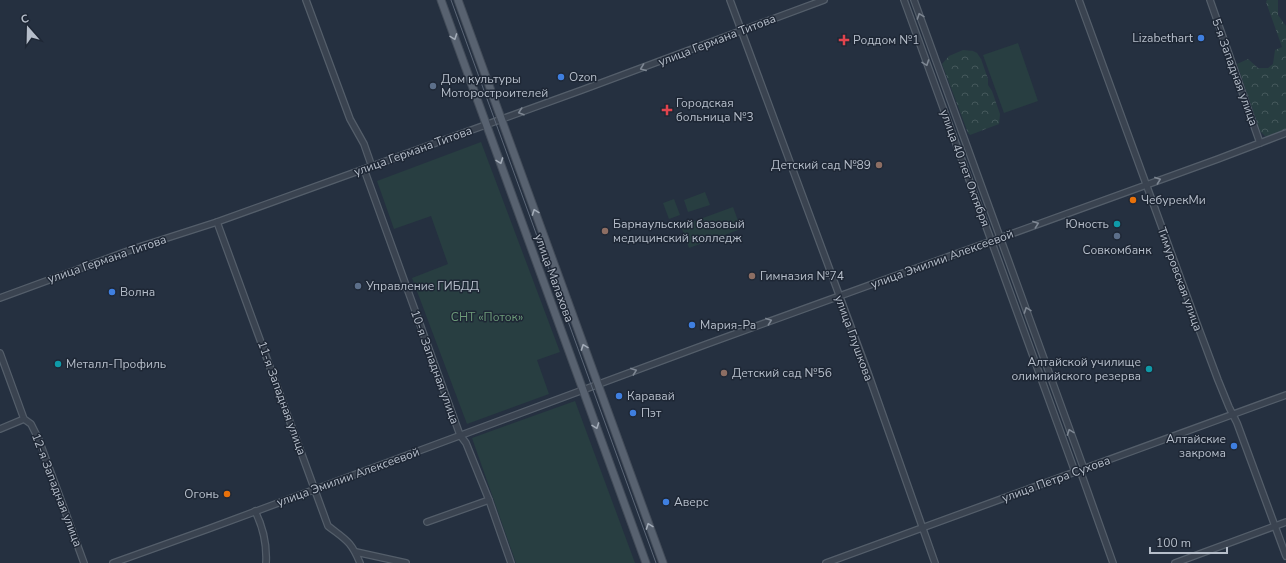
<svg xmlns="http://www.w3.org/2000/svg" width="1286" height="563" font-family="'Nunito Sans',sans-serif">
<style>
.green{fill:#283e41}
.forest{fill:url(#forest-crowns)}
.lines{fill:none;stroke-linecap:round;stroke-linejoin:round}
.minor-casing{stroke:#545e6a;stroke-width:8}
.major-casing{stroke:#434c59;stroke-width:9}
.minor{stroke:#3a4350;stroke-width:5.5}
.major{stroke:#586270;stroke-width:7}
.tram{stroke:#5c6777;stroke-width:1}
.oneway{stroke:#7e8793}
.oneway2{stroke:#a3acb8}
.shop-dot{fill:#3f7fe0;stroke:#1e2735;stroke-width:1.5}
.health-dot{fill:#e0444e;stroke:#1e2735;stroke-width:1.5}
.service-dot{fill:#5c6f8a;stroke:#1e2735;stroke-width:1.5}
.education-dot{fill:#8d6e63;stroke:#1e2735;stroke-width:1.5}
.food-dot{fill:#e8710a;stroke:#1e2735;stroke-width:1.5}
.culture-dot{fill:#0f9aa8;stroke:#1e2735;stroke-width:1.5}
.labels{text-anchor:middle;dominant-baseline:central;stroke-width:3;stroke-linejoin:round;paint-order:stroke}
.poi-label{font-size:12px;fill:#b6beca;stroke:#1e2735;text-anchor:start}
.street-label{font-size:12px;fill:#b6beca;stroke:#1e2735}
.park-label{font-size:12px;fill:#6d9b79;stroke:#1e2735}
</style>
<defs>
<pattern id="forest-crowns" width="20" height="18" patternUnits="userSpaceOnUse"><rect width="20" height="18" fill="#283e41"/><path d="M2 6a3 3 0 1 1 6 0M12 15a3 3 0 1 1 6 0" fill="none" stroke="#45585b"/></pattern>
</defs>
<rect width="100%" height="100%" fill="#253040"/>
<g class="green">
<path d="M1018,43L1038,101L1004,113L983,55Z"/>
<path d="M481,142L560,352L537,360L549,394L467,424L412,278L448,264L431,216L394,229L377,181Z"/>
<path d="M705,192L710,205L688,212L684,200Z"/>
<path d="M674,199L680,215L669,219L663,203Z"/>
<path d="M733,207L741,229L689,248L681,226Z"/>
<path d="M575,401L635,563H516L472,438Z"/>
</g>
<g class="forest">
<path d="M1267,0H1278V15L1286,26V129L1268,136H1265L1260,131L1237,64L1248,59L1258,68H1268L1273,64L1275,50L1282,47L1266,2Z"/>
<path d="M963,50L973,51L977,53L981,59L988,79V85L992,91L1000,114L999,124L970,135L968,133L942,64L949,56Z"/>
</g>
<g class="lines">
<defs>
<g id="minor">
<path d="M306,0L350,119L364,144L372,167"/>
<path d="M730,0L868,373L935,563"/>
<path d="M904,0L1075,472"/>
<path d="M914,0L1084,469"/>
<path d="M1079,0L1196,321L1218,380L1229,407L1237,423L1286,556"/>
<path d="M1210,0L1260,143"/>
<path d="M364,169L460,435L466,443L489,500L511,563"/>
<path d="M217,222L328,526C346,540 351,541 360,563"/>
<path d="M0,298L136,248L217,222L364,169L582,90L824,0"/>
<path d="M0,353L24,419L31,424L39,440L84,563"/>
<path d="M0,429L24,419"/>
<path d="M1080,470L1113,563"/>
<path d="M255,511C263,527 267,545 266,563"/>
<path d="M427,522L489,500"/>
<path d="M356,552L406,563"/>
<path d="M113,563L208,529L707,344L1218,159L1286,133"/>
<path d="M826,563L1286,395"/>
<path d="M1175,563L1286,522"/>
</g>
<g id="major">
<path d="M441,0L646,563"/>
<path d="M458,0L663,563"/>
</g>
</defs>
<use href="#minor" class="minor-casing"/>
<use href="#major" class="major-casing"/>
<use href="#minor" class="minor"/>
<use href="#major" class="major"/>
<path class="tram" d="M451,0L656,563"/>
</g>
<defs><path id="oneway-chevron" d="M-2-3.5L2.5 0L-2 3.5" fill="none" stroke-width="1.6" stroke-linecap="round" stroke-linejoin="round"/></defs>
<g class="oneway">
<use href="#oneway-chevron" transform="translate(920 16) rotate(-110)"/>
<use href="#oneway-chevron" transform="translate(926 63) rotate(70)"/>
<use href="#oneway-chevron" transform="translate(643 68) rotate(159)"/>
<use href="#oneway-chevron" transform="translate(521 112) rotate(161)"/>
<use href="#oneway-chevron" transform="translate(1158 180) rotate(-20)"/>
<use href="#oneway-chevron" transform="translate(1036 224) rotate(-20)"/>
<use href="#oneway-chevron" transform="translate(1027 310) rotate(-110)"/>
<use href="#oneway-chevron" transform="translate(769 321) rotate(-20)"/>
<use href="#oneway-chevron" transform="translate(634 371) rotate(-20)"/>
<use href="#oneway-chevron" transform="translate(1070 432) rotate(-110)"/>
</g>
<g class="oneway2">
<use href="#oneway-chevron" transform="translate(454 37) rotate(70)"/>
<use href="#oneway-chevron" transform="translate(500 161) rotate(70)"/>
<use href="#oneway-chevron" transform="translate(535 212) rotate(-110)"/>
<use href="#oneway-chevron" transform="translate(584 347) rotate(-110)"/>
<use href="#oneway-chevron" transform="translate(596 426) rotate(70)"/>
<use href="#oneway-chevron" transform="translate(649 526) rotate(-110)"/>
</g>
<g class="shop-dot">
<circle cx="1201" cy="38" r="4"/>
<circle cx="561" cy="77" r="4"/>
<circle cx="112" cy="292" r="4"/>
<circle cx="692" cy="325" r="4"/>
<circle cx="619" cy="396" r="4"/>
<circle cx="633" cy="413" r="4"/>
<circle cx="1234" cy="446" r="4"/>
<circle cx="666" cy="502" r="4"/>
</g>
<g class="health-dot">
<path d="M842 34h4v4h4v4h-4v4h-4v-4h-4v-4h4z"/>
<path d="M665 104h4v4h4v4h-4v4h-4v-4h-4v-4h4z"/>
</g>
<g class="service-dot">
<circle cx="433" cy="86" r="4"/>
<circle cx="1117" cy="236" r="4"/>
<circle cx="358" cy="286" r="4"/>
</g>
<g class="education-dot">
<circle cx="879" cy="165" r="4"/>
<circle cx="605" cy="231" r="4"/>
<circle cx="752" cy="276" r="4"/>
<circle cx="724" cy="373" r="4"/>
</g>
<g class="food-dot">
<circle cx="1133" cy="200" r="4"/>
<circle cx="227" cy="494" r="4"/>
</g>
<g class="culture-dot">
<circle cx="1117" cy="224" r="4"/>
<circle cx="58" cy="364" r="4"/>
<circle cx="1149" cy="369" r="4"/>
</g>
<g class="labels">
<g class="poi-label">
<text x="1193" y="38" text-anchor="end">Lizabethart</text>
<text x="853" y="40">Роддом №1</text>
<text x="569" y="77">Ozon</text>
<text x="441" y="79">Дом культуры<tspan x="441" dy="14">Моторостроителей</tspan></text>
<text x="676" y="103">Городская<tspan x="676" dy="14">больница №3</tspan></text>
<text x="871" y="165" text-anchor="end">Детский сад №89</text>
<text x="1141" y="200">ЧебурекМи</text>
<text x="613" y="224">Барнаульский базовый<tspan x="613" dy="14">медицинский колледж</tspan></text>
<text x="1109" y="224" text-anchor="end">Юность</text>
<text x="1117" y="250" text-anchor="middle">Совкомбанк</text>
<text x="760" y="276">Гимназия №74</text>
<text x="366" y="286">Управление ГИБДД</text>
<text x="120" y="292">Волна</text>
<text x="700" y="325">Мария-Ра</text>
<text x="1141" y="362" text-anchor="end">Алтайской училище<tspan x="1141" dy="14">олимпийского резерва</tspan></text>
<text x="66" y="364">Металл-Профиль</text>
<text x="732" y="373">Детский сад №56</text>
<text x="627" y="396">Каравай</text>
<text x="641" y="413">Пэт</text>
<text x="1226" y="439" text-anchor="end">Алтайские<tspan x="1226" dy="14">закрома</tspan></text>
<text x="219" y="494" text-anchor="end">Огонь</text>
<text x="674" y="502">Аверс</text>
</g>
<g class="street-label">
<text transform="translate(717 40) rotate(-21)">улица Германа Титова</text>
<text transform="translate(1235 72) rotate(70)">5-я Западная улица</text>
<text transform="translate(413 151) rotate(-20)">улица Германа Титова</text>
<text transform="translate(965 168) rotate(70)">улица 40 лет Октября</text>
<text transform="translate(107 259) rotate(-19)">улица Германа Титова</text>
<text transform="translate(942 259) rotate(-20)">улица Эмилии Алексеевой</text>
<text transform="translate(554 278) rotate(70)">улица Малахова</text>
<text transform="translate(1180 279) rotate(70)">Тимуровская улица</text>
<text transform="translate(854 338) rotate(70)">улица Глушкова</text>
<text transform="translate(435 367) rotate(70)">10-я Западная улица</text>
<text transform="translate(282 398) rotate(70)">11-я Западная улица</text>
<text transform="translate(348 477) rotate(-20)">улица Эмилии Алексеевой</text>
<text transform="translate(1056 479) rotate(-20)">улица Петра Сухова</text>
<text transform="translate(57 490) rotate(69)">12-я Западная улица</text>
</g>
<g class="park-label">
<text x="487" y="317">СНТ «Поток»</text>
</g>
</g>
<g transform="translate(28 28) rotate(340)" stroke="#1e2735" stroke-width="3" paint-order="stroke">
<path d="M0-3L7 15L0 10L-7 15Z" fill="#b6beca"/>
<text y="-6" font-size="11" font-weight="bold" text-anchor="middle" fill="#b6beca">С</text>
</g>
<path d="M1150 547v6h77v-6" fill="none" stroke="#b6beca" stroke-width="2"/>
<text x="1156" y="547" font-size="12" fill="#b6beca" stroke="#1e2735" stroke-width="3" paint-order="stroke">100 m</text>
</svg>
